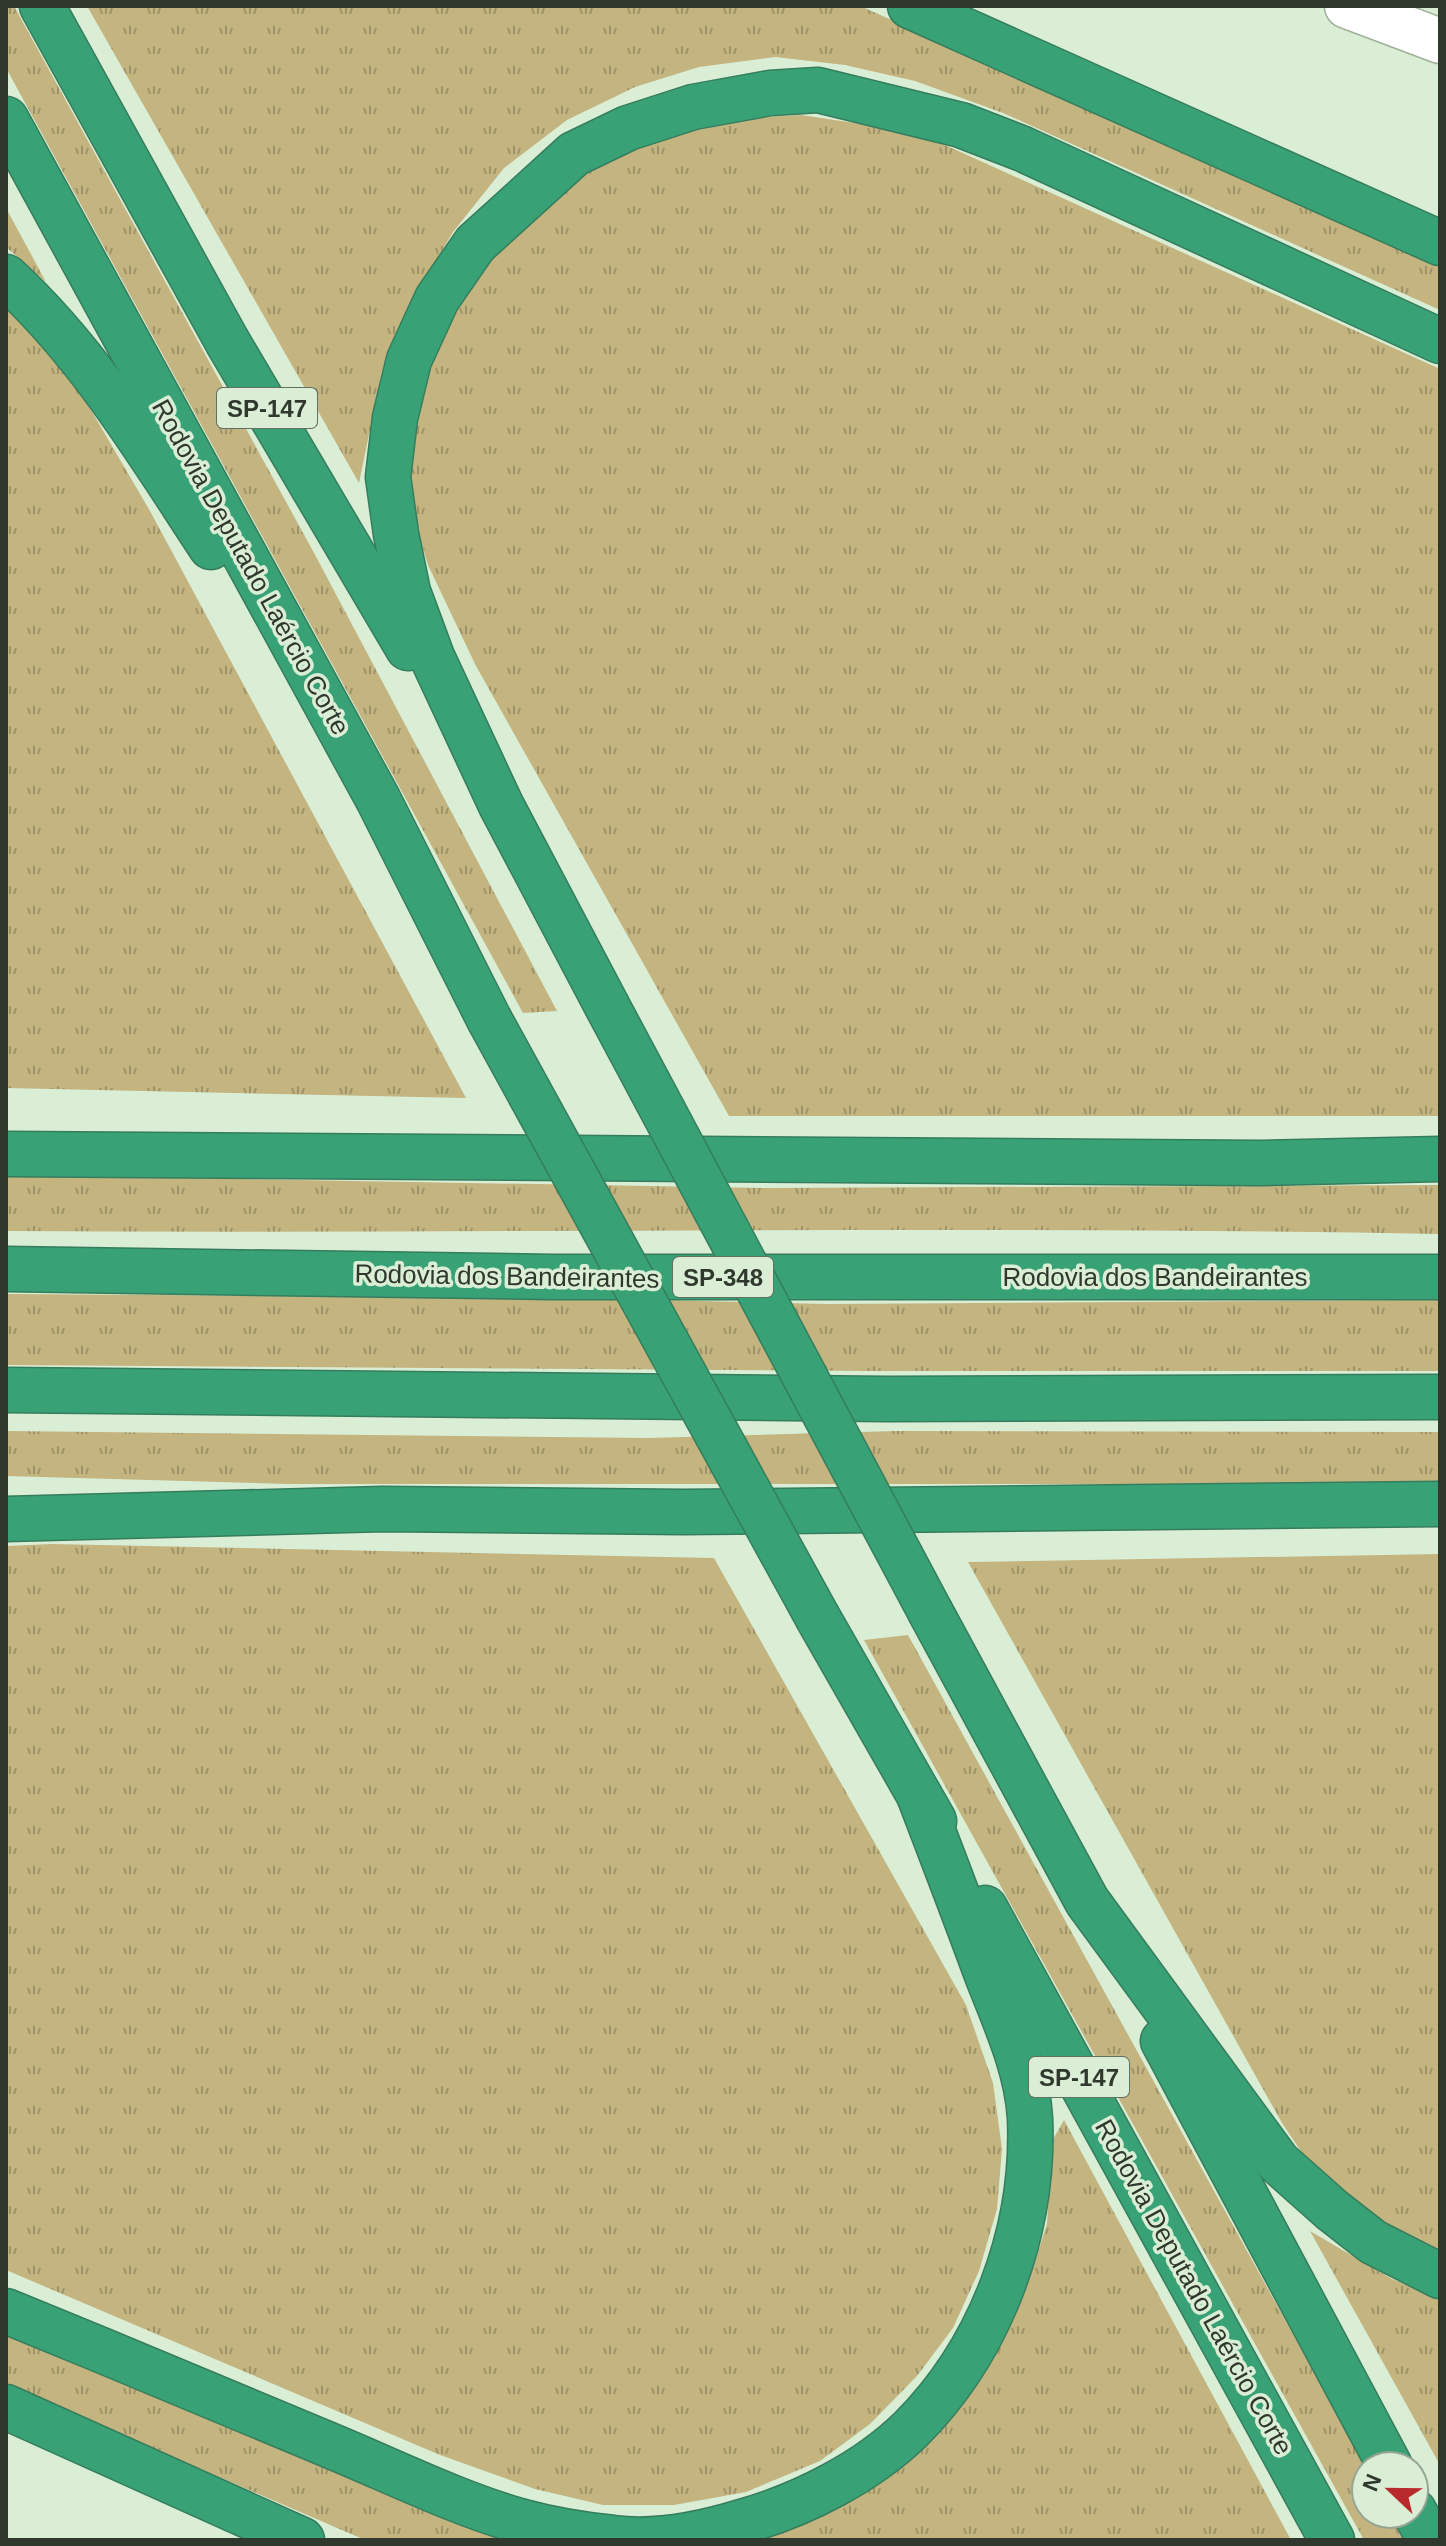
<svg xmlns="http://www.w3.org/2000/svg" width="1446" height="2546" font-family="Helvetica,sans-serif">
<style>
.grass{fill:url(#grass-tufts)}
.lines{fill:none;stroke-linecap:round;stroke-linejoin:round}
.tertiary-casing{stroke:#9eb099;stroke-width:47}
.motorway-casing{stroke:#357d5d;stroke-width:47}
.tertiary{stroke:#fff;stroke-width:44}
.motorway{stroke:#38a276;stroke-width:44}
.motorway-bridge-casing{stroke:#357d5d;stroke-width:47;stroke-linecap:butt}
.motorway-bridge{stroke:#38a276;stroke-width:44}
.labels{text-anchor:middle;dominant-baseline:central;stroke-width:7;stroke-linejoin:round;paint-order:stroke}
.shield{fill:#daeed6;stroke:#636f60;stroke-width:2}
.shield-label{font-size:24px;font-weight:bold;fill:#30382e}
.street-label{font-size:26px;fill:#30382e;stroke:#daeed6}
</style>
<defs>
<pattern id="grass-tufts" width="24" height="20" patternUnits="userSpaceOnUse" patternTransform="scale(2)"><rect width="24" height="20" fill="#c3b480"/><path d="M3 7l-1-3M5 7V3M7 7l1-3M15 17l-1-3M17 17v-4M19 17l1-3" fill="none" stroke="#9f9369"/></pattern>
</defs>
<rect width="100%" height="100%" fill="#daeed6"/>
<g class="grass">
<path d="M6,6H14L313,551L557,1011L523,1013L6,68Z"/>
<path d="M87,6H860L1311,205L1440,266V310L1003,113L915,81L845,65L775,57L699,67L635,87L567,120L504,168L453,232L411,302L382,371L359,483Z"/>
<path d="M801,115L875,126L934,140L1440,369V1116H729L476,666L428,565L409,502L411,433L429,361L456,304L500,246L596,164L658,140L726,119Z"/>
<path d="M6,208L46,282L6,247Z"/>
<path d="M6,299L74,381L150,511L466,1098L6,1088Z"/>
<path d="M6,1175L764,1188L1440,1185V1234C962,1225 484,1234 6,1231Z"/>
<path d="M6,1294L576,1298L828,1304L1440,1300V1371H866L6,1365Z"/>
<path d="M6,1431L648,1438L896,1431L1440,1432V1484H288L6,1476Z"/>
<path d="M52,1544L714,1558L966,2005L993,2083L1002,2149L997,2209L979,2271L953,2328L917,2376L870,2424L820,2461L746,2492L674,2505H603L535,2489L440,2455L6,2270V1546Z"/>
<path d="M1440,1554V2260L1378,2228L1318,2177L1282,2123L968,1562Z"/>
<path d="M908,1635L1366,2467V2514H1392L1406,2540H1364L864,1640Z"/>
<path d="M1064,2120L1291,2540H742L1000,2342L1027,2286L1047,2224L1052,2141Z"/>
<path d="M1310,2231L1392,2279L1440,2298V2465Z"/>
<path d="M6,2326L543,2540H365L6,2385Z"/>
</g>
<g class="lines">
<defs>
<path id="tertiary" d="M1347,6L1440,41"/>
<g id="motorway">
<path d="M42,6L227,341L408,648"/>
<path d="M910,6L1440,243"/>
<path d="M6,119L378,799L489,1019"/>
<path d="M6,277C90,354 149,453 211,547"/>
<path d="M606,1004L501,805L432,657L408,592L396,534L388,477L395,418L409,360L437,299L475,244L574,154L628,128L693,107L770,93L818,90L961,125L1023,149L1440,341"/>
<path d="M6,1154L1260,1163L1440,1159"/>
<path d="M6,1269L553,1277H1440"/>
<path d="M6,1390L888,1399L1440,1397"/>
<path d="M6,1519L383,1509L683,1512L1440,1504"/>
<path d="M931,1613L1087,1901L1278,2162L1332,2210L1373,2242L1440,2276"/>
<path d="M818,1618L934,1821"/>
<path d="M985,1908L1332,2540"/>
<path d="M1163,2041L1390,2466"/>
<path d="M6,2311C114,2355 222,2400 329,2445C392,2471 458,2504 523,2522C552,2530 584,2535 613,2538C657,2544 703,2534 745,2521C804,2504 867,2472 911,2429C991,2349 1035,2231 1030,2118C1027,2068 1005,2021 987,1975C965,1915 942,1855 919,1795"/>
<path d="M6,2407L302,2540"/>
<path d="M1414,2511L1430,2540"/>
</g>
</defs>
<use href="#tertiary" class="tertiary-casing"/>
<use href="#motorway" class="motorway-casing"/>
<use href="#tertiary" class="tertiary"/>
<use href="#motorway" class="motorway"/>
<defs>
<g id="motorway-bridge">
<path d="M606,1004L931,1613"/>
<path d="M489,1019L818,1618"/>
</g>
</defs>
<use href="#motorway-bridge" class="motorway-bridge-casing"/>
<use href="#motorway-bridge" class="motorway-bridge"/>
</g>
<g class="labels">
<g class="shield">
<rect x="217" y="388" width="100" height="40" rx="6"/>
<rect x="673" y="1257" width="100" height="40" rx="6"/>
<rect x="1029" y="2057" width="100" height="40" rx="6"/>
</g>
<g class="shield-label">
<text x="267" y="408">SP-147</text>
<text x="723" y="1277">SP-348</text>
<text x="1079" y="2077">SP-147</text>
</g>
<g class="street-label">
<text transform="translate(251 567) rotate(61)">Rodovia Deputado Laércio Corte</text>
<text transform="translate(507 1276) rotate(1)">Rodovia dos Bandeirantes</text>
<text x="1155" y="1277">Rodovia dos Bandeirantes</text>
<text transform="translate(1194 2287) rotate(61)">Rodovia Deputado Laércio Corte</text>
</g>
</g>
<rect width="1446" height="2546" fill="none" stroke="#30382e" stroke-width="16"/>
<g transform="translate(1390 2490) rotate(292)"><circle r="38" fill="#daeed6" stroke="#96a593" stroke-width="2"/>
<path d="M0-6L14 30L0 20L-14 30Z" fill="#b92a2c"/>
<text y="-12" font-size="22" font-weight="bold" text-anchor="middle" fill="#30382e">N</text>
</g>
</svg>
